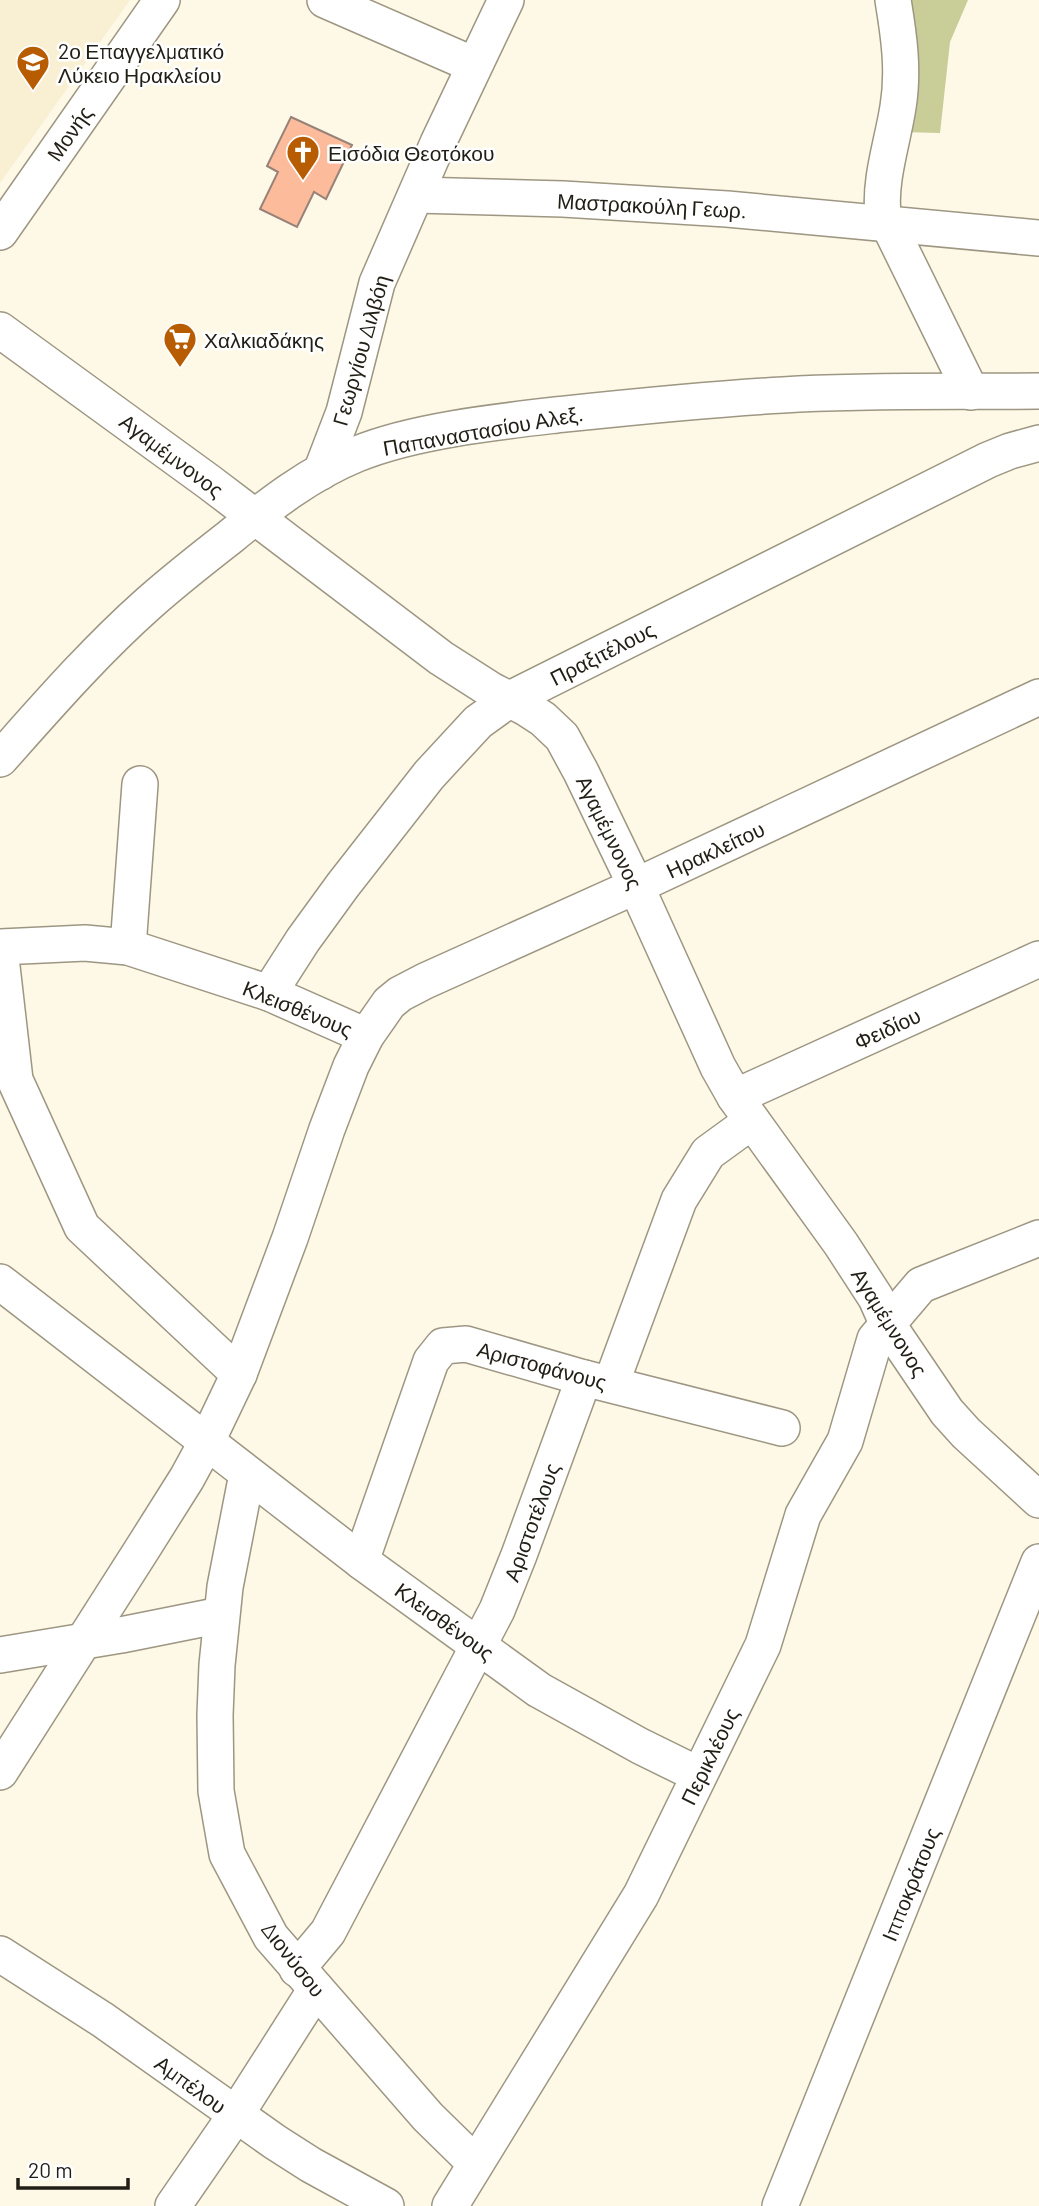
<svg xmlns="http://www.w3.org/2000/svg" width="1039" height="2206" font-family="Barlow,sans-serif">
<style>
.built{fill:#f9efd2}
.green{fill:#c9cd97}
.building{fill:#fcbc9c;stroke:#978278;stroke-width:2}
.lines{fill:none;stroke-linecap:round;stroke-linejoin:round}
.street-casing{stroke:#9d9682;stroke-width:38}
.street{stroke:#fff;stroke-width:35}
.labels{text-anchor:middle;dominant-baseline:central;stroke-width:5;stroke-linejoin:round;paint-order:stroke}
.poi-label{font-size:21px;fill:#211e16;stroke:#fff;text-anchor:start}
.street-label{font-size:21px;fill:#211e16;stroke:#fff}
</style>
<rect width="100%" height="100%" fill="#fef8e7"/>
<path class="built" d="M0,0H130L0,183Z"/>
<path class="green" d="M903,0H968L950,42L940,133L903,132Z"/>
<path class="building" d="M291,117L352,145L326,199L314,192L297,227L260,209L278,172L267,166Z"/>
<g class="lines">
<defs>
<g id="street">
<path d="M325,0L474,65"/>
<path d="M893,0C899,36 904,71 898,107C893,140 879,181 883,213L971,392"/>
<path d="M416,195L563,199L727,209L1039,238"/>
<path d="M0,232L162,0"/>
<path d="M0,330L209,482L441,658L491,690L526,708L543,719L562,737L581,772L636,886L718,1067L735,1097L841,1244L876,1298L888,1325L947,1412L966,1433L1039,1500"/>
<path d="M321,472L344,412L377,283L438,143L506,0"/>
<path d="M0,759C48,705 95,651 149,603C175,580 203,558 230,537C269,505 310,473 357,454C413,431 495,422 556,415C632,407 707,399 783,395C868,390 954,392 1039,391"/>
<path d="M0,947L85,943L128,947L269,993L366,1036"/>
<path d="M128,947L140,784"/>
<path d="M0,949L15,1080L82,1227L239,1374"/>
<path d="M269,993L303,940L343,885L429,775L478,722L510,699L988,460L1010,451L1039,443"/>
<path d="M735,1097L1039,959"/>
<path d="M0,1282L361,1561L539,1690L640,1746L699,1775"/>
<path d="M611,1384L679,1200L708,1153L752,1121"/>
<path d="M247,1474L225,1587L217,1665L215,1715L216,1791L227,1854L271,1937L428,2117L475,2163"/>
<path d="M361,1561L431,1361L443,1346L466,1344L584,1378L782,1428"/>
<path d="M0,1655L121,1635L221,1615"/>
<path d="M0,1772L141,1551L187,1478L206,1443L239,1374L290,1238L327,1129L351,1066L366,1036L389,1003L400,994L425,981L636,886L1039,697"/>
<path d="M0,1954L103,2020L275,2142L311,2165L386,2206"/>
<path d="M297,1969L328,1932L497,1610L519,1555L584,1378"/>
<path d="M173,2206L235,2116L316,1989"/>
<path d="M450,2206L641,1895L763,1645L803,1515L845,1441L875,1339L921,1285L1039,1238"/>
<path d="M780,2206L1039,1562"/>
</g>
</defs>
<use href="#street" class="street-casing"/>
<use href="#street" class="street"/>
</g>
<defs>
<symbol id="school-pin" viewBox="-11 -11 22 30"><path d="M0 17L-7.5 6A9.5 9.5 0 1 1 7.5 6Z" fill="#b75c00" stroke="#fff"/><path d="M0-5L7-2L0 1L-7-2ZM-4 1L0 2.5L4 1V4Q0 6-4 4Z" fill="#fff"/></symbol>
<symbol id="church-pin" viewBox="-11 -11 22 30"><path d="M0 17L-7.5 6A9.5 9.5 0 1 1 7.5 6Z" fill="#b75c00" stroke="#fff"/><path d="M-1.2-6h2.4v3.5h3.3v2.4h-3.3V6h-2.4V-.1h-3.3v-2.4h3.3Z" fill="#fff"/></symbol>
<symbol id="supermarket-pin" viewBox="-11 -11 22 30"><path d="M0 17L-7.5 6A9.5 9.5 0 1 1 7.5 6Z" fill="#b75c00" stroke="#fff"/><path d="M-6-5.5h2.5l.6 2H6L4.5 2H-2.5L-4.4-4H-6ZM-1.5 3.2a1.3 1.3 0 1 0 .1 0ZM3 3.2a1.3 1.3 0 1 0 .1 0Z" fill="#fff"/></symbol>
</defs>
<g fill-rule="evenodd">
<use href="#school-pin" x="14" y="43" width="38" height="52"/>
<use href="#church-pin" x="284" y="133" width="38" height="52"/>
<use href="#supermarket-pin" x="161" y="320" width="38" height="52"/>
</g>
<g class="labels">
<g class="poi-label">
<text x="58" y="50">2ο Επαγγελματικό<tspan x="58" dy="24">Λύκειο Ηρακλείου</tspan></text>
<text x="328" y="152">Εισόδια Θεοτόκου</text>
<text x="204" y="339">Χαλκιαδάκης</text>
</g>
<g class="street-label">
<text transform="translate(69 133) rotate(-55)">Μονής</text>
<text transform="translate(652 205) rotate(3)">Μαστρακούλη Γεωρ.</text>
<text transform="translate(360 350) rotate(-74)">Γεωργίου Διλβόη</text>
<text transform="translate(483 430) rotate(-10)">Παπαναστασίου Αλεξ.</text>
<text transform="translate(172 455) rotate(37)">Αγαμέμνονος</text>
<text transform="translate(602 653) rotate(-27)">Πραξιτέλους</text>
<text transform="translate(610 832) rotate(64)">Αγαμέμνονος</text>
<text transform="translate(715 849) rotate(-25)">Ηρακλείτου</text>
<text transform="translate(298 1008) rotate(22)">Κλεισθένους</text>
<text transform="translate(887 1028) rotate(-25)">Φειδίου</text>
<text transform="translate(890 1322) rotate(58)">Αγαμέμνονος</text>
<text transform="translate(542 1365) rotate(15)">Αριστοφάνους</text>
<text transform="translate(531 1522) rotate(-70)">Αριστοτέλους</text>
<text transform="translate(445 1621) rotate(36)">Κλεισθένους</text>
<text transform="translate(709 1756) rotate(-64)">Περικλέους</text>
<text transform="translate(910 1884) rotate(-68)">Ιπποκράτους</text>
<text transform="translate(294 1959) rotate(52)">Διονύσου</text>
<text transform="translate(191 2084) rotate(36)">Αμπέλου</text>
</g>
</g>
<path d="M18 2178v10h110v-10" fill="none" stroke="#211e16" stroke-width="3.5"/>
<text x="28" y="2178" font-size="21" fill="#211e16" stroke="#ffffff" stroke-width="5" paint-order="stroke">20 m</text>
</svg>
